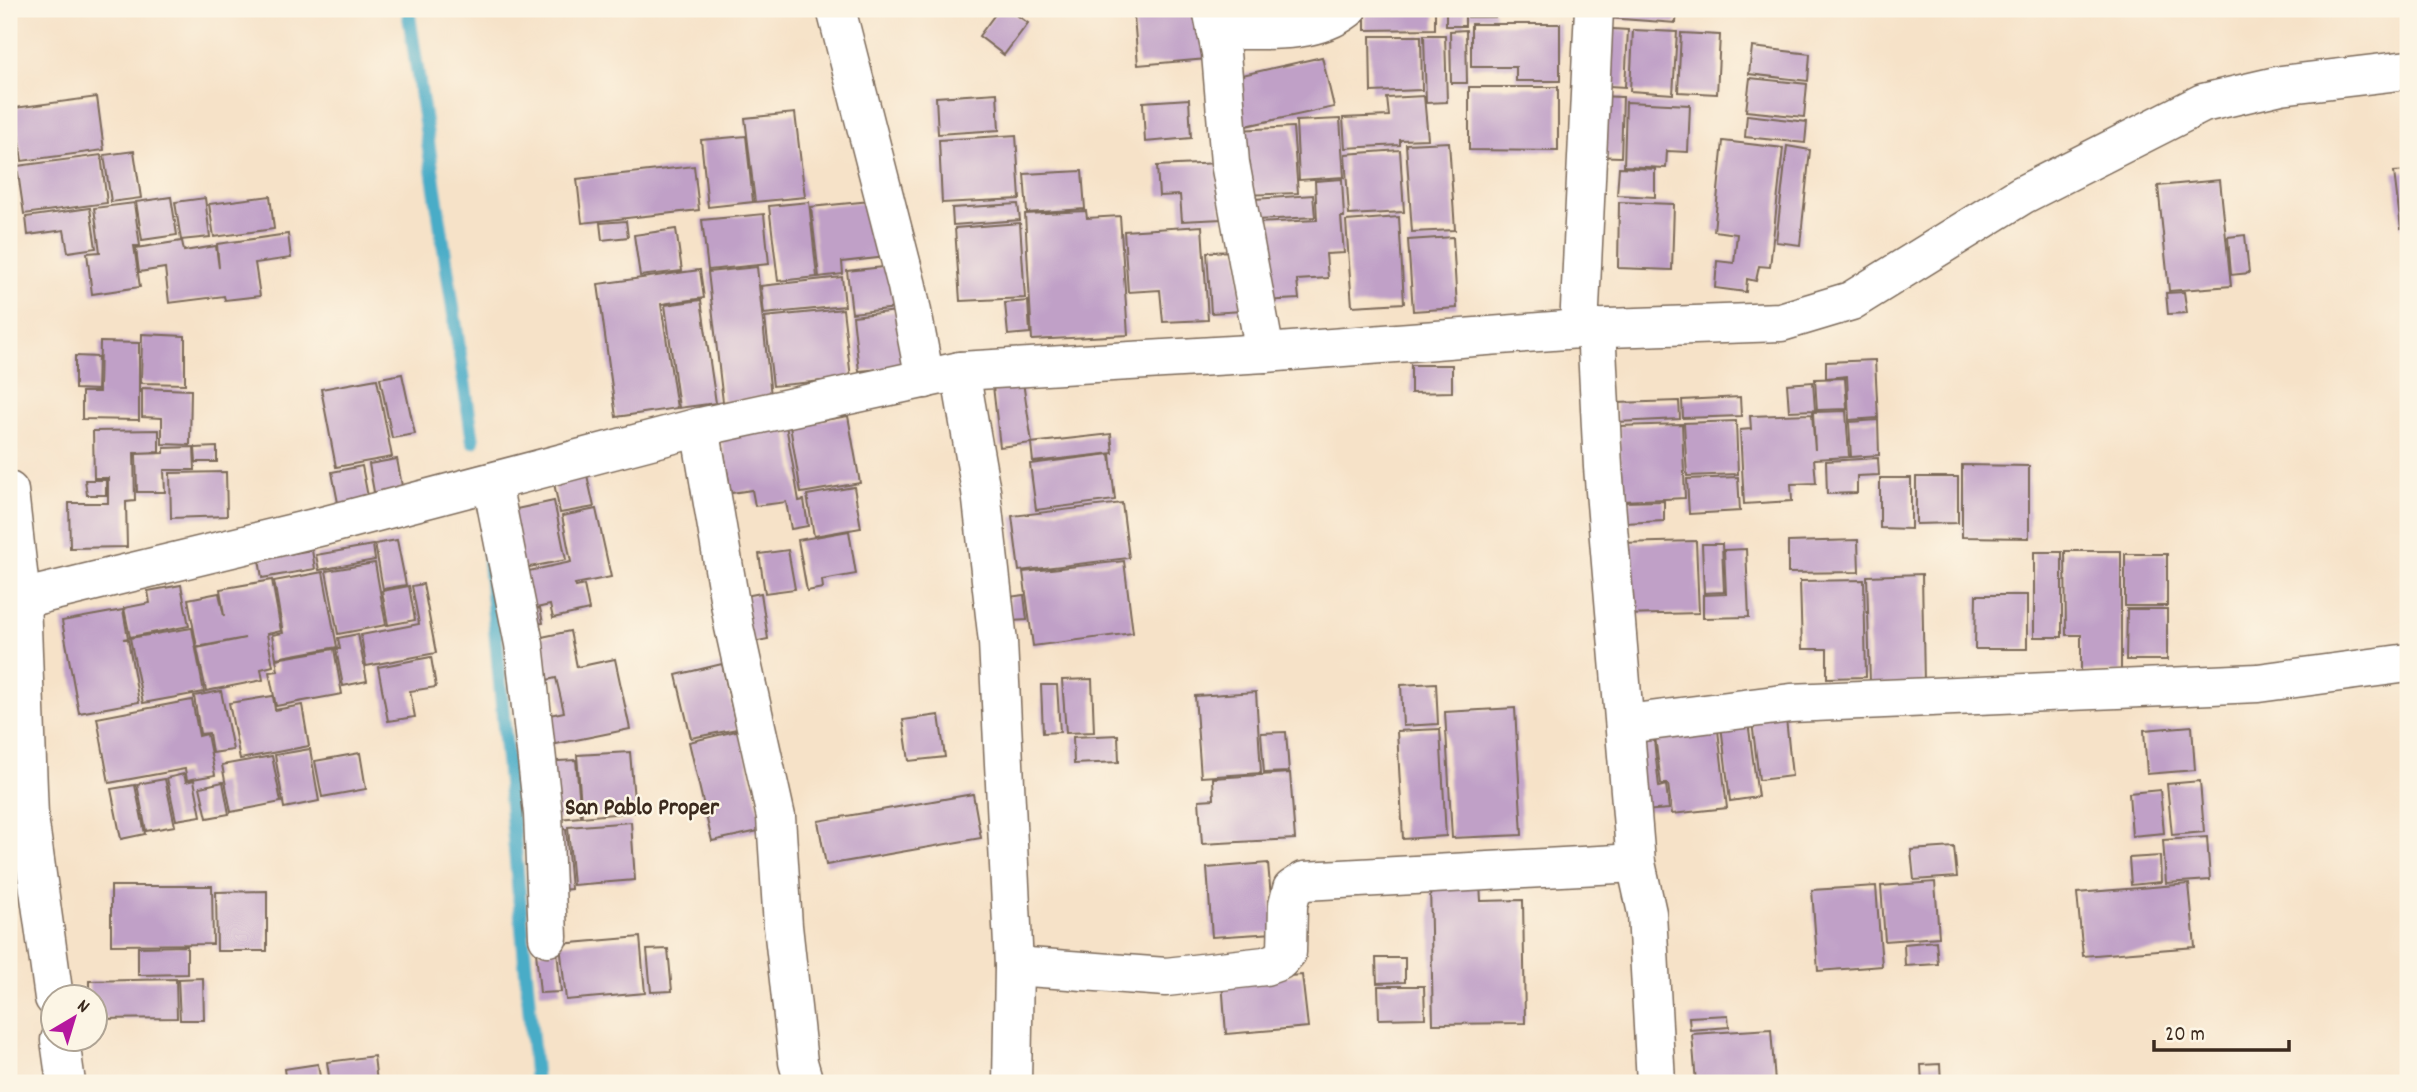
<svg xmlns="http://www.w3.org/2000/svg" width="2417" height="1092" font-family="Dekko,sans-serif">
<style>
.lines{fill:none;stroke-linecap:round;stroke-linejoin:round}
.stream{stroke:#48acc7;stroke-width:14}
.building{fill:#c0a0c7}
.minor-casing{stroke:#7c6a5a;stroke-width:41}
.tertiary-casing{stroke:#7c6a5a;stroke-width:41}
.minor{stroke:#fff;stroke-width:38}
.tertiary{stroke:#fff;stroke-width:38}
.labels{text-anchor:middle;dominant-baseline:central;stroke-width:5;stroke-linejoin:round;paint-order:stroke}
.quarter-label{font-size:24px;font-weight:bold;fill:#3b2a1e;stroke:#fcf5e5}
</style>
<rect width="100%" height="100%" fill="#fcf5e5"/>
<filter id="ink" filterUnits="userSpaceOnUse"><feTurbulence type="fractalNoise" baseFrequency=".0143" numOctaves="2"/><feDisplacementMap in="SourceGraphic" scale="14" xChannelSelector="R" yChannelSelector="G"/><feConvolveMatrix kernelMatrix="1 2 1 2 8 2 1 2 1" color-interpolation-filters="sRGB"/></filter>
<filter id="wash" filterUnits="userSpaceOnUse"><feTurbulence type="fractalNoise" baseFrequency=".00686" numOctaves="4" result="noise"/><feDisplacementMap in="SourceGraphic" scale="28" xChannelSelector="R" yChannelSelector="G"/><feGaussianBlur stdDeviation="1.57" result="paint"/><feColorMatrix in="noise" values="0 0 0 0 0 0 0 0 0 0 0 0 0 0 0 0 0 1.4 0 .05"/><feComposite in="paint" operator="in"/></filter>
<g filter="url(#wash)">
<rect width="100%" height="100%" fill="#f6e2c8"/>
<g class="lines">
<g class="stream">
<path d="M408,9L473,441"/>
<path d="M488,549L536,1083"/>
</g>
</g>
<g id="blocks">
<g class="building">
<path d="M999,9H1008L1028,23L1004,55L979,36Z"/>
<path d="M1202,9L1207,59L1138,65L1134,16Z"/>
<path d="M1365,9H1435V29L1365,30Z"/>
<rect x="1446" y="9" width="19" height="17"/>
<path d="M1468,9H1494L1495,17H1468Z"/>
<path d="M1609,9H1677L1676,23L1608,18Z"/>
<path d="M1471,24H1560V81H1516V67H1471Z"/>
<path d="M1596,28L1628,30L1625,87L1593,85Z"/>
<path d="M1466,30L1467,83H1451L1450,31Z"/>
<path d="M1633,30L1677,32L1673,94L1630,91Z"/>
<path d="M1681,33L1720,35L1717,94L1678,92Z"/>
<path d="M1424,35H1445L1447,102L1426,103Z"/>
<path d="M1370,36H1421L1422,90L1371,92Z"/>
<path d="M1752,47L1810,54L1808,81L1749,74Z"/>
<path d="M1322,57L1334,107L1241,127L1229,78Z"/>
<path d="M1750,78L1807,84L1804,117L1746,111Z"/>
<path d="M1469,87H1558V151L1469,150Z"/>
<path d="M997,93L999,130L938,134L936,97Z"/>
<path d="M1424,96L1428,139L1400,140V145L1345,148L1343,118L1389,116L1387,98Z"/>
<path d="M1594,96L1623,97L1621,157L1591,156Z"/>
<path d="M97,97L104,150L22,161L14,108Z"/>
<path d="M1189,99L1191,138L1145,142L1143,102Z"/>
<path d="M1626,102L1690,105L1688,152L1667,151L1666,168L1624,166Z"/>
<path d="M795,113L805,197L755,202L745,118Z"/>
<path d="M1747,115L1807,122L1805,143L1745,137Z"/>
<path d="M1340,119L1344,177L1299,180L1296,121Z"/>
<path d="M1293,127L1298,193L1243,195L1238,130Z"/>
<path d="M1016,135L1020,199L942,203L939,140Z"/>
<path d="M746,136L753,202L708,207L701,140Z"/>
<path d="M1723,141L1783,148L1770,267L1759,266L1756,281L1747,279L1746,292L1715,288L1717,261L1734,263L1737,234L1714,231Z"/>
<path d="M1449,142L1455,230L1412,232L1406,144Z"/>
<path d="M1787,146L1810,150L1800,245L1776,242Z"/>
<path d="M1400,150L1404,212L1349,215L1345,154Z"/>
<path d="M134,151L141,198L111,202L104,155Z"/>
<path d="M101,155L107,203L24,214L17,166Z"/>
<path d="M1219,163L1222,219L1182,221L1180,195L1159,196L1157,166Z"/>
<path d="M694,166L699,210L582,223L577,179Z"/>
<path d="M1619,167L1655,169V197L1617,195Z"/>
<path d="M1082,171L1085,209L1027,213L1024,174Z"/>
<path d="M2408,171V227L2401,228L2394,172Z"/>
<path d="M1342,179L1344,217H1341L1344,253L1326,254L1328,278L1297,280L1299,299L1261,301L1257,223L1317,220L1315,181Z"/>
<path d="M2220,180L2231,286L2169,291L2158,186Z"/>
<path d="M1313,195L1315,217L1255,220L1254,199Z"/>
<path d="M270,196L274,229L214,237L209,204Z"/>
<path d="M171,197L177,235L142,240L136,202Z"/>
<path d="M205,198L210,237L181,240L175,202Z"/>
<path d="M880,200L886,257L842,262L843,274L819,277L811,207Z"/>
<path d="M809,202L817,277L778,281L769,206Z"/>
<path d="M1619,202L1674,204L1672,270L1618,268Z"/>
<path d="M134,203L140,246H134L140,287L92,294L87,253L100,252L94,208Z"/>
<path d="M1018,204L1020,220L953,225L952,208Z"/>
<path d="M90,208L96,248L68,252L64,230L28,235L26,217Z"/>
<path d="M1086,211L1087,218L1120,216L1128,335L1032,340L1025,214Z"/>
<path d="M764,214L769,264L708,270L702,220Z"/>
<path d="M1399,217L1404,303L1352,306L1346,221Z"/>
<path d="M626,221L628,237L602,240L600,223Z"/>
<path d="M1020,223L1025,298L960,301L955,228Z"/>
<path d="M1202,226L1208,320L1163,322L1160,290L1128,292L1124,231Z"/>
<path d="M676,229L682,271L640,276L634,235Z"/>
<path d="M288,234L291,258L255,263L260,296L225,300L224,296L169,303L165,268L139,272L136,248L182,241L184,251L216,246L219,268L217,244Z"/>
<path d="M2245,235L2249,273L2231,275L2228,237Z"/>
<path d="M1453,237L1457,308L1413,311L1408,240Z"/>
<path d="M1238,251L1242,311L1211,313L1207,252Z"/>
<path d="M902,265L906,307L852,313L847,271Z"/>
<path d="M757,267L771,396L723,402L708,272Z"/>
<path d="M700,270L704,298L661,304L677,408L616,417L598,284Z"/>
<path d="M842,277L845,306L764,314L761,286Z"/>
<path d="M2184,292L2187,313L2168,314L2166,293Z"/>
<path d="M701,300L716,403L679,408L665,305Z"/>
<path d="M1028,301L1030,333L1008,335L1005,303Z"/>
<path d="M843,309L851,378L773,386L765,317Z"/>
<path d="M906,310L913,366L859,371L853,316Z"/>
<path d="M142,334L185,336V384L141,383Z"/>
<path d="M100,342L139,343V420L82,419V392H99Z"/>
<path d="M75,356L98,357L97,390L75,389Z"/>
<path d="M1875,360L1878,418L1849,420L1847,376L1826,378V362Z"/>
<path d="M1411,365H1452V392L1411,393Z"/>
<path d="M402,374L415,434L392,438L380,378Z"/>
<path d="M1845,378L1847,409L1817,410L1815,379Z"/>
<path d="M377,379L392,457L336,467L321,389Z"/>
<path d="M1023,382L1032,443L1000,447L993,386Z"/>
<path d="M1813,382L1815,410L1789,411L1787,384Z"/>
<path d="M142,388L191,390L190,445L162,444V418L142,417Z"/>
<path d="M1740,397L1741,416L1683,418L1682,400Z"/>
<path d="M1679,401L1680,419L1617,422L1616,403Z"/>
<path d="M1846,411L1849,457L1814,459L1816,483L1791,484L1792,501L1744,504L1740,430L1751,429L1750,416L1812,414L1815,450L1813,412Z"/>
<path d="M848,416L860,483L801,493L790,426Z"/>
<path d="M1878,420L1879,455L1851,457L1849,422Z"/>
<path d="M1736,421L1738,474L1687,476L1684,423Z"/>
<path d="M1682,424L1685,498L1622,501L1619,426Z"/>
<path d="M786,425L799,501L804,500L808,526L791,529L786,502L755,506L752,490L731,493L721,436Z"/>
<path d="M159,430V452L134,453L135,501L126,502L127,547L70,548L69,503H108V478H94L93,431Z"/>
<path d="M1111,434L1113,453L1033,462L1031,443Z"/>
<path d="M194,447L195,470H164L165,492H137L136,454L164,453V448Z"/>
<path d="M217,447V462H196L195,448Z"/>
<path d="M1110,454L1115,500L1036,510L1030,464Z"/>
<path d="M1878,458L1879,475L1857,476V493L1827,494L1826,461Z"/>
<path d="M397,459L404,497L376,503L369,464Z"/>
<path d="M1962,465L2029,466V538L1962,537Z"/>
<path d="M362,466L369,502L339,508L332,472Z"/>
<path d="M226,472L227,516L171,518L170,473Z"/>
<path d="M587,475L594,507L560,513L554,483Z"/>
<path d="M1738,477L1740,511L1689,514L1687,479Z"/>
<path d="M1916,477H1958V523L1916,524Z"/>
<path d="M1880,478H1911V529L1880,528Z"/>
<path d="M85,480H106V495H87Z"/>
<path d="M854,487L861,528L814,536L807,495Z"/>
<path d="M554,501L566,560L519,569L507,511Z"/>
<path d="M1664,501V521L1624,523L1623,502Z"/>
<path d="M1122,503L1129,558L1019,571L1012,516Z"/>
<path d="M596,509L611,577L575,584L576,587L584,585L589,610L553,618L550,605L532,609L524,572L571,562L562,516Z"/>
<path d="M849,531L856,574L822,580L823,588L807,591L798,540Z"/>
<path d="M397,540L406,585L383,589L375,544Z"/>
<path d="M1858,540L1859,572L1788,573V542Z"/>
<path d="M1696,541L1699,613L1622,615L1620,543Z"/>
<path d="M1702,544H1722L1724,592L1704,593Z"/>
<path d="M373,545L375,560L319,570L316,555Z"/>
<path d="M1746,549L1749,617L1703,618V595L1726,594L1724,550Z"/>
<path d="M312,550L315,569L262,578L259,559Z"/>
<path d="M788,550L795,589L765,593L759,554Z"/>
<path d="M2065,551H2121V671H2081V635H2066Z"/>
<rect x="2034" y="552" width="28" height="85"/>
<rect x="2125" y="554" width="42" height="52"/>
<path d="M1124,561L1133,633L1033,646L1023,572Z"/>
<path d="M375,563L386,625L338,634L326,571Z"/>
<path d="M323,572L337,647L276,658L272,635L283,633L274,581Z"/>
<path d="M1922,574L1924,684H1870L1867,576Z"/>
<path d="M272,580L281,631L267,634L273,666L261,669L263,680L206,691L197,648L245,638L197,647L188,599L219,593L224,616L220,589Z"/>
<path d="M1864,580L1866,677L1827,678V649H1802L1800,581Z"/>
<path d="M423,584L436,653L366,666L361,635L419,624L412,586Z"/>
<path d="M181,585L189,626L130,637L124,608L150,603L148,591Z"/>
<path d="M409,586L415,620L388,625L382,591Z"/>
<path d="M761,593L768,639L748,643L740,597Z"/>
<path d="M1024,595L1027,620L1012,621L1009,597Z"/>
<path d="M1976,595H2027V649H1975Z"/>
<path d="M540,608L543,623L523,626L520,613Z"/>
<path d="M2127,609H2167V660H2126Z"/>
<path d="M123,610L128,638L123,639H128L139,702L79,713L62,621Z"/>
<path d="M192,628L204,692L143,703L130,638Z"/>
<path d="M570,631L577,667L615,659L630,729L546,746L540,717L564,712L556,678L538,682L528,640Z"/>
<path d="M358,634L367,681L343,686L336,649H340L338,638Z"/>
<path d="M334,649L342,694L276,706L269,672L278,671L276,659Z"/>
<path d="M431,657L436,687L410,691L415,717L388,721L378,667Z"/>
<path d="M722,664L737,729L691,738L676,675Z"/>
<path d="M1092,679L1094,732L1066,733L1062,680Z"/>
<path d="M1436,683L1438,724L1403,726L1401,685Z"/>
<path d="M1041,685H1057L1060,732L1043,733Z"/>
<path d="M221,691L233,750L212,753L209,733L200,734L194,696Z"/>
<path d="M1256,692L1261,773L1201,777L1195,696Z"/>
<path d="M273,696L275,710L302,705L309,746L240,759L229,703Z"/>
<path d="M192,700L199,736L207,734L215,775L187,780L185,769L109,783L97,718Z"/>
<path d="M1515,708L1522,835L1452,838L1445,712Z"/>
<path d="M1785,709L1792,776L1759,780L1751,713Z"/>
<path d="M1716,713L1727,808L1672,814L1668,784H1661L1653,720Z"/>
<path d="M1747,714L1758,797L1730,801L1720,717Z"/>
<path d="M939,715L945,757L909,761L903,720Z"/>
<path d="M2192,726L2195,770L2147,774L2144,730Z"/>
<path d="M1440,729L1446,836L1403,839L1397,731Z"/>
<path d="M740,730L763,830L712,841L689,742Z"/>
<path d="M1286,732L1289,772L1264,773L1261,733Z"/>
<path d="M1118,735L1119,762L1074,764L1073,737Z"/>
<path d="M1654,740L1659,787L1666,785L1669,809L1642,811L1633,742Z"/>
<path d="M310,749L319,801L284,808L275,755Z"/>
<path d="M630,752L635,812L582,817L577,755Z"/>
<path d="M360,753L366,789L322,797L315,761Z"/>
<path d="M272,756L281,802L231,812L222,765Z"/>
<path d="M576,760L581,817L546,820L541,762Z"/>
<path d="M1290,773L1295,839L1202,844L1199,800L1214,799L1213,778Z"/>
<path d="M184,774L186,782L194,780L201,816L176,820L167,778Z"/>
<path d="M165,779L175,826L146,831L137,784Z"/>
<path d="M2200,781L2204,832L2172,835L2167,784Z"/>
<path d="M223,782L229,814L207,818L200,787Z"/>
<path d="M135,785L145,834L121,839L111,789Z"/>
<path d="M2160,790L2164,833L2132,836L2129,793Z"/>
<path d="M973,794L981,838L826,865L818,821Z"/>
<path d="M631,822L635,880L573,885L568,827Z"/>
<path d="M566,829L571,889L551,891L547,830Z"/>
<path d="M2207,837L2210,880L2166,883L2163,840Z"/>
<path d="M1954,847L1957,877L1914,880L1911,850Z"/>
<path d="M2160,856L2161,882L2131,885L2129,858Z"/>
<path d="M1268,863L1274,933L1212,937L1207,868Z"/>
<path d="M1935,882L1939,937L1885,941L1881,886Z"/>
<path d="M1430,884H1480L1481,901L1523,900L1525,1023L1433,1024Z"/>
<path d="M2189,884L2195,947L2083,956L2077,893Z"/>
<path d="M111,886H212L213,944L111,945Z"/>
<path d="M1876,886L1882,966L1818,971L1812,890Z"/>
<path d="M267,891V951H217L216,892Z"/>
<path d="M640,937L645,993L566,1000L560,944Z"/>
<path d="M1936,941L1938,964L1905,966L1904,944Z"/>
<path d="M187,946V974L138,975V947Z"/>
<path d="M668,949L672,991L651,992L647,950Z"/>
<path d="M557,950L561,992L540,993L536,952Z"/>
<path d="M1376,958H1405V982L1377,983Z"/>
<path d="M1302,975L1308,1027L1226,1034L1222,981Z"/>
<path d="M203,978L204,1020H180L178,979Z"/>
<path d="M176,979L177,1018L94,1019V998H89V981Z"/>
<path d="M1378,986H1424L1425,1018L1379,1019Z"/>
<path d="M1728,1015L1729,1027L1690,1030L1689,1017Z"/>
<path d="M1771,1029L1775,1083H1696L1692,1034Z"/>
<path d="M374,1056L377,1083H330L327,1062Z"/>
<path d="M318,1064L321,1083H286L284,1069Z"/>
<path d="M1940,1064L1941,1083H1922L1921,1065Z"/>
</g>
</g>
</g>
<g filter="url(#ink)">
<use href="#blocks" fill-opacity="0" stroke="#7c6a5a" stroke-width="2"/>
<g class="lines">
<defs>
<g id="minor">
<path d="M836,9L907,286L925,379"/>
<path d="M1212,9L1221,53L1230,163L1265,353"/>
<path d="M1216,30C1259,29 1312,36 1347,9"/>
<path d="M1596,328L1603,467L1636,863L1647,913L1656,1083"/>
<path d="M1579,329L1594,9"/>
<path d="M960,371L981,491L998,642L1014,966L1012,1083"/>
<path d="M700,427L734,627L776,817L783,926L798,1062L804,1083"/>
<path d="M492,483L524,644L543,814L548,937"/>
<path d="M21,599L327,525L700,427L960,371L1265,353L1579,329L1781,322L1851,301L2022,195L2203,103L2281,85L2408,70"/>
<path d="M1626,724L1791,703L2258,683L2408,663"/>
<path d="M1014,966L1166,977L1265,966L1279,961L1287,952L1288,905L1292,889L1304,881L1636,863"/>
</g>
<g id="tertiary">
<path d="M9,491L21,599L29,817L54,998"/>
<path d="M60,1040L66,1083"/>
</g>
</defs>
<use href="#minor" class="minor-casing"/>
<use href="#tertiary" class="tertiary-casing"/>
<use href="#minor" class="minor"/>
<use href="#tertiary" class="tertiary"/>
</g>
</g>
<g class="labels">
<g class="quarter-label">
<text x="642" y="809">San Pablo Proper</text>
</g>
</g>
<rect width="2417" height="1092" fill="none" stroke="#fcf5e5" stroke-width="35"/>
<g transform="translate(74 1018) rotate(38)"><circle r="33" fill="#fcf5e5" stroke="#afa495" stroke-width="2"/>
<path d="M0-5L12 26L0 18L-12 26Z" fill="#b5179e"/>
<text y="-10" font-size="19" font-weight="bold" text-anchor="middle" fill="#3b2a1e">N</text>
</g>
<path d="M2154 1040v10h135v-10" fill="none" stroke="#3b2a1e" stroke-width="3.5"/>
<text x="2165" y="1040" font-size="21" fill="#3b2a1e" stroke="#fcf5e5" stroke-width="5" paint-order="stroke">20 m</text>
</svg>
